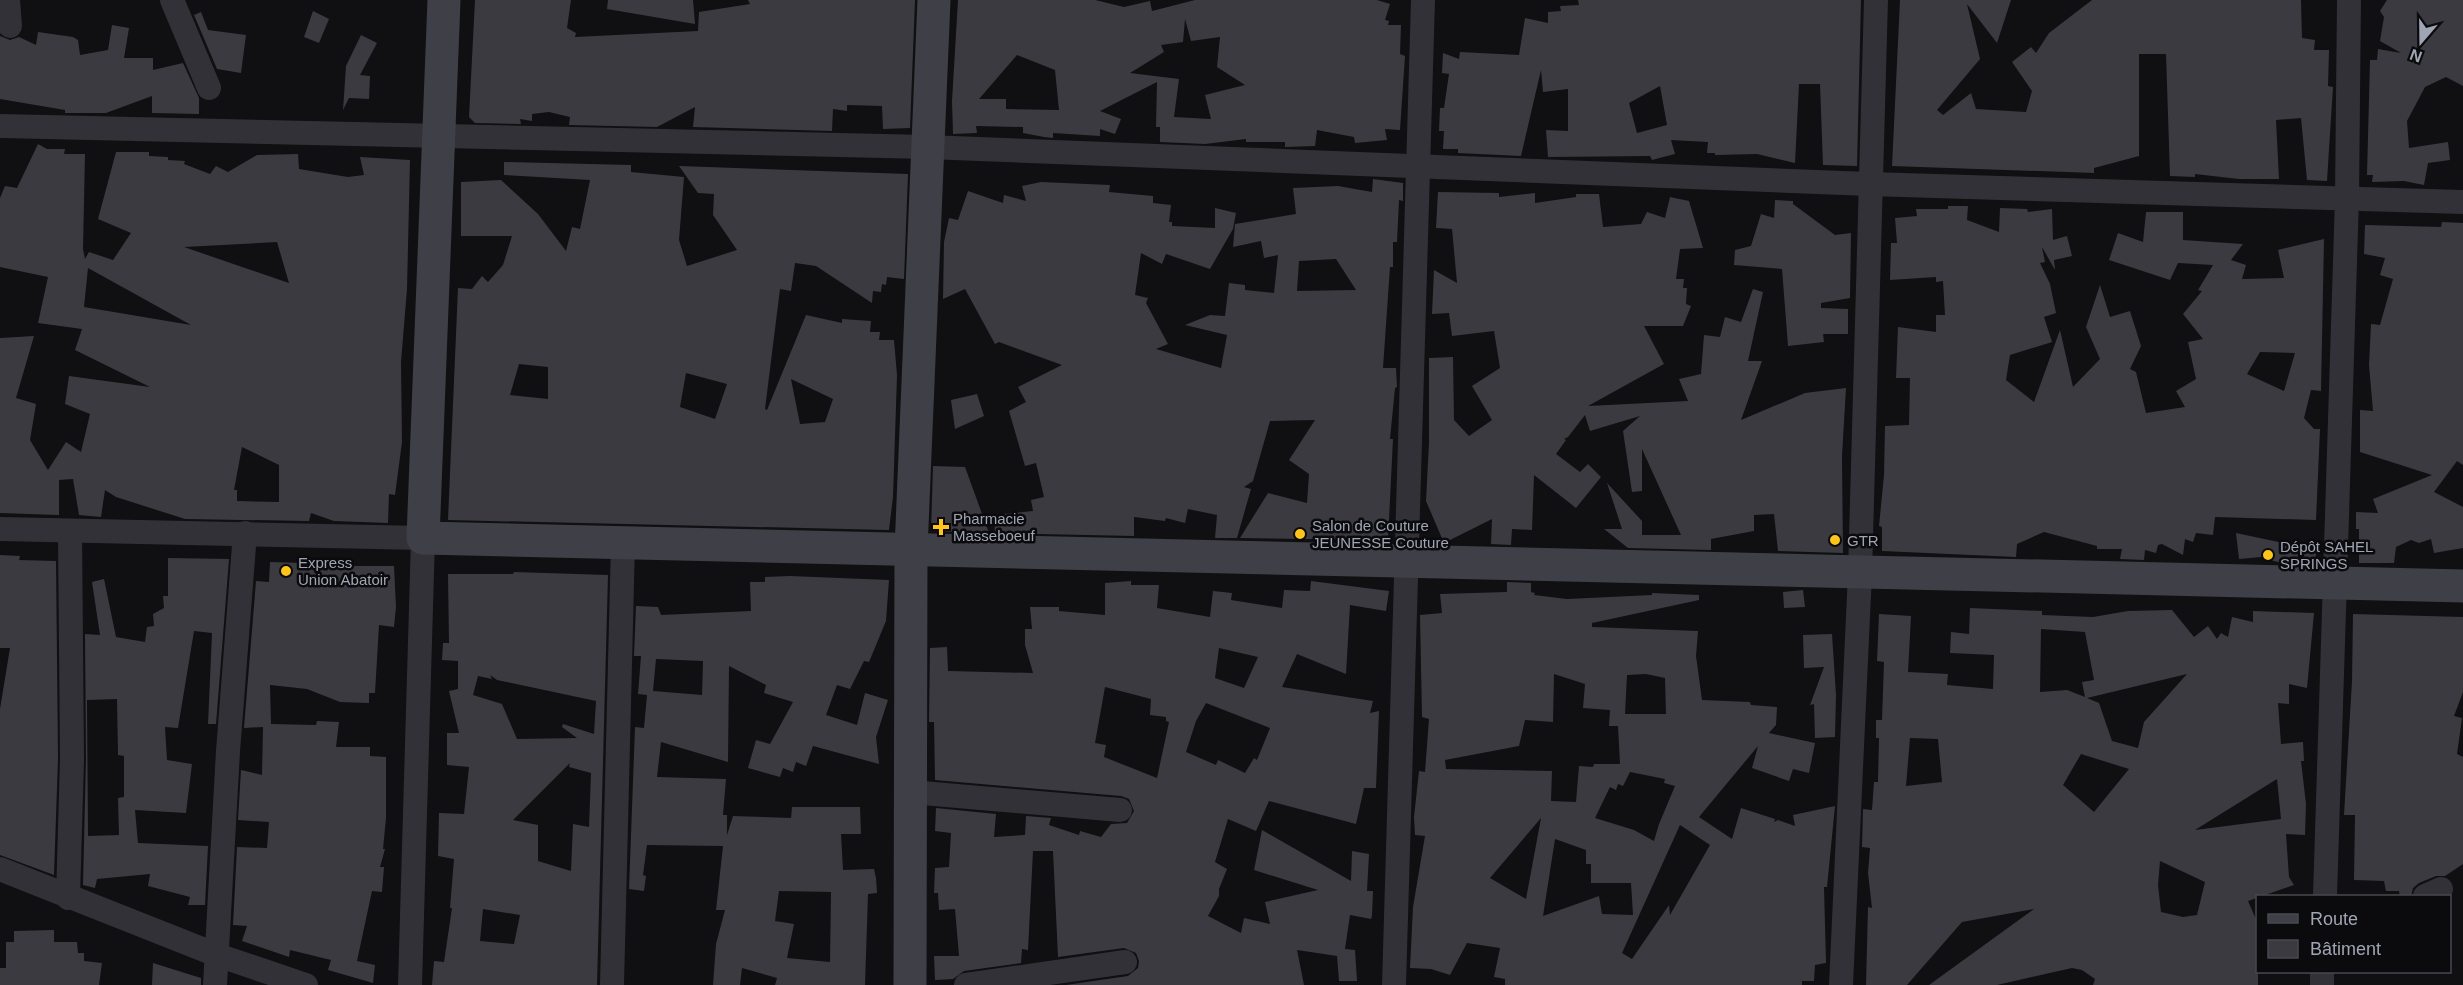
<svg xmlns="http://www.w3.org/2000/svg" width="2463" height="985" font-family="Helvetica,sans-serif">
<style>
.building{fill:#3a3a40;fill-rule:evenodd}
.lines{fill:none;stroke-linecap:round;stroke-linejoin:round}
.street{stroke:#313137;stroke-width:24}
.secondary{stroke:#3f4047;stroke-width:33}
.poi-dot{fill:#ffc51b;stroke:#0b0b0d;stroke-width:2}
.labels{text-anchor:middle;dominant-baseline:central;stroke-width:5;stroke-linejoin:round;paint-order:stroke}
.poi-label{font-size:15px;fill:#a0a5b4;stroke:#0b0b0d;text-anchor:start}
</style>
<rect width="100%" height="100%" fill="#101012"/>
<g class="building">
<path d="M475,0H571L567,28L576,33L575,37L698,31L699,12L750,4L748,0H915L910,128L883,129L882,106L847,105V111L833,109L832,131L693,127L695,107L657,127L569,125L570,117L549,112L532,114V121L520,119L521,124L475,123L469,117Z"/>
<path d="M608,0H693L695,24L607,9Z"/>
<path d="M958,0H1095L1124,7L1150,1L1152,11L1195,0H1377L1390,4L1385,20L1389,21L1388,25H1401L1400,54L1405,56L1400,130L1385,129L1387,140L1355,143L1354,137L1317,130L1315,146L1285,147V142H1246V139L1205,144L1160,142V127H1156L1157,82L1100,111L1121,119L1115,134L1100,129V136L1053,133V138L1044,137L1023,133V127L976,126L977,133L953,134L952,101ZM1185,19L1191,41L1220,37L1217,67L1245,85L1205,95L1211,119L1174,117L1179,79L1130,73L1164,52L1161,45L1183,42ZM1017,55L1055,70L1059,110L1006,109V99H979Z"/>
<path d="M1578,0H1861L1857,166L1823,165L1820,84H1799L1795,163L1757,154L1715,155V153H1707L1708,142L1671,140L1675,154L1652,160L1650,156L1548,157L1546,130L1568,131V89L1543,92L1541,70L1521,156L1458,153V149H1443L1444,131H1439L1440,108H1444L1449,74L1442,73L1443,53L1459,59L1460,52L1519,55L1525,18L1548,23V12L1561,11L1560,6L1579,5ZM1660,86L1667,125L1637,133L1629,103Z"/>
<path d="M1900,0H2011L1997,43L1967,4L1980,59L1937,110L1943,115L1971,93L1976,109L2026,112L2032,91L2012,62L2031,47L2036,53L2049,33L2092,0H2301L2302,38L2315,40L2314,50H2329L2328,86L2333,87L2327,181L2307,180L2301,118L2276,120L2279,179H2239L2195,174V177L2170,176L2166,54H2139V156L2094,168V173L1892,166Z"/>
<path d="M2387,0H2463V86L2446,77L2425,87L2407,121L2409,148L2448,142L2450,160L2428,163L2424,185L2404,181L2372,182L2373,175H2367L2370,60H2377L2378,49L2401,53L2380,41L2384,17L2380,11Z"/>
<path d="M313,11L329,19L319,43L304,37Z"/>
<path d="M201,12L208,30L246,35L241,73L217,69L194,15Z"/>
<path d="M112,25L129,28L124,58H153V70L183,63L199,98V114L152,113V96L106,113H65V110L0,99V36L10,40L19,37L36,45L38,32L73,37L78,40L80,55L108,50Z"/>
<path d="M361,35L377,43L360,75L370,76L369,99L349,98L343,110L346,66Z"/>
<path d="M38,144L47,149H65L64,154H85L83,249L85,259L89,252L113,260L131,233L98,219L116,152H149V156L168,157V160L185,161L184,164L210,174L216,166L228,172L257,155L298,154L299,169L348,177L364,175L360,157L410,160L407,289L401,362L402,442L395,495L389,494L388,523L334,521L311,513L309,521L185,519L116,497L105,490L101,517L79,515L73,479L59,480V515L0,513V338L34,336L16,398L36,404L30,440L48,470L66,442L81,452L90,414L65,404L69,376L150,387L75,350L82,329L38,323L48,277L0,267V198L5,186L17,188ZM277,242L289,283L184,247ZM88,268L191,325L84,307ZM242,447L279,465V502L237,501V490H234Z"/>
<path d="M504,162L631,165V172L684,177L679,240L687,266L737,250L713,215L714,194L698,193L679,166L908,174L904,279L887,277L886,285L882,284L881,292L873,291L872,303L816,266L795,263L791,291L780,289L765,409L767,410L806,315L842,323V319L871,321L870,332H880L879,340H894L897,375L893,497L889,530L448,520L458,288L472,289L482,276L488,282L503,265L512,236H461V182L501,180L538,214L566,251L572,227L580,229L590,180L504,175ZM519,364L548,367V399L510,395ZM686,373L727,384L715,419L680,407ZM791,379L833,399L825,422L800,424Z"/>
<path d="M1373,179L1403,183V201L1399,200L1397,242H1393V267H1390L1383,368H1396L1397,387L1395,388L1390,439H1393L1388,540L1240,538L1268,493L1307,503L1309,474L1289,460L1315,420L1270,421L1253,481L1244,487L1251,489L1237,538H1215L1217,515L1188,509L1185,523L1166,518L1165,521L1134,517V536L995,533L994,515L1033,511L1031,500L1044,497L1036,463L1025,466L1009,411L1026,402L1018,387L1062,365L999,342L995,344L965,289L943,299L944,242L949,218L958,220L968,191L1003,203L1004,195L1026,201L1022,186L1041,182L1110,185L1109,192L1153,196V203L1171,205L1169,222H1172V226L1215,228V208L1236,213L1233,229L1210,269L1166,254L1162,264L1141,253L1135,295L1148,298L1146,303L1168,344L1156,349L1221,368L1227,335L1185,325L1210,315L1225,316L1229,283L1245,285V290L1274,293L1278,255L1264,258L1261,241L1233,247L1235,224L1296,214L1293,188L1338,186L1372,192ZM1336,259L1356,290L1297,291L1299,261Z"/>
<path d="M1438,192L1499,193V197L1535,193V203L1576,197V194H1599L1603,227L1641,224L1647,212L1665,218L1670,197L1689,201L1703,248L1680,249L1676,279H1684L1683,288H1687L1686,304L1691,306L1683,326H1644L1664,364L1588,406L1688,401L1679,379L1701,374L1704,335L1720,337L1725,317L1741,322L1753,289L1763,292L1748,361H1762L1741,420L1805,393L1846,388L1842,456L1843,553L1778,551L1774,514L1754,515V531L1711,539V550L1628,548L1604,529H1622L1607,483L1642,521V535H1681L1642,449V491L1632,492L1623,431L1640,416L1590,431L1585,415L1568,437L1564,439L1566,440L1556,454L1580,472L1588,464L1601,477L1576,508L1534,475L1532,530L1512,529L1511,545L1491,544L1492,519L1444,543L1426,501L1429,442V358L1453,357L1454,420L1469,436L1492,420L1472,386L1500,368L1494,331L1452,336L1449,313L1432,314L1434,270L1457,283L1452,229L1436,228Z"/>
<path d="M1775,200L1793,201V204L1835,235L1851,233L1850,298L1821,303V308L1848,309V334H1823L1824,342L1788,346L1782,269L1734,265L1735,250L1751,246L1761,214L1774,218Z"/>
<path d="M1948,206H1968L1967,220L1999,232L2000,208L2027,209L2028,212L2052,209L2053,240L2067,236L2072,256L2054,260L2055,270L2042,247L2045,262L2040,263L2050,284L2056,313L2044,317L2052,342L2010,355L2006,380L2034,402L2060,330L2073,387L2100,359L2086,327L2100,285L2110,317L2130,311L2141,346L2130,369L2136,372L2146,413L2185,407L2176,391L2196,379L2188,342L2203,339L2183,314L2202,291L2198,290L2213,265L2178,263L2170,280L2109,260L2118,233L2143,242L2146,212H2183V240L2243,244L2231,260L2246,265L2242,279L2284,278L2278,250L2324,239L2321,391L2311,390L2304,418L2314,429H2320L2316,520L2215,517L2213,535L2196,533L2193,542L2185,539L2183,555L2162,544L2158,545L2156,553L2145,550L2144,560L2120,559L2122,549H2097V546L2044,532L2017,544L2016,557L1882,551V527L1879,526L1884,475L1885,426L1909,425L1910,378H1896L1898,327L1936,332V315H1945L1943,281L1936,282V277L1890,280L1891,243H1897L1895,218L1917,216L1916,209H1948ZM2260,352L2295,353L2284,391L2247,374Z"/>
<path d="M2442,222L2463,223V465L2457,461L2434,492L2463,507V548L2434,553L2431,539L2419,543L2411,540L2396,547L2394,563H2359V529H2356V512L2378,513L2373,499L2432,475L2360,452V410L2373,411L2369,365L2371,324L2380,325L2393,279L2380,275L2385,258L2364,254L2365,225L2441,227Z"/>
<path d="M977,394L984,416L955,429L951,400Z"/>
<path d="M933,466L965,467L989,533L931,531Z"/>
<path d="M2236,533L2317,550L2314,564L2281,563L2261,557L2239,559Z"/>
<path d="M0,555L20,556L19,560L56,561L58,759L54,875L0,855V709L10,648H0Z"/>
<path d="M168,558L229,559L216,724H208L212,633L194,631L178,728L165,727L167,760L192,764L186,813L135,810L138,843L208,846L205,905H188L190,897L148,886L150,874L97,879L95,888L83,885L86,759L85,634L100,635L92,582L104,579L116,637L145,642L147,627L154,626L153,614L164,608L163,596H168ZM117,699L118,755L124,756V797L118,798L119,835L88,836L87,700Z"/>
<path d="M270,562L303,563V566H394L396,607L394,627L379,625L375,693H369V703L340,702L307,689L270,685L271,724L316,725L317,721L339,722L336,747H370V756L386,757V818L383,849H385L380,867H384L382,892L372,891L357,961L375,965L373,983L328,970L331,960L290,950L289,957L242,941L247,926L233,925L237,847L267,848L269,822L238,820L241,770L262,775L263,727L244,728L256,581L269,582Z"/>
<path d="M514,572L608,575L597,985H432L434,961L444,962L452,908H450L454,859L438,856L439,813L464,814L469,767L447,765V733H459L449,691L458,689V661L442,660L443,643H449L448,574H513ZM490,675L497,680L596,701L594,734L563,724L562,727L577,738L517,739L502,704L473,695L478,676L492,679ZM570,763L569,767L591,773L589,827L573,824L571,871L538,861V825L513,820ZM483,909L520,915L514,944L480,941Z"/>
<path d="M790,576L889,580L886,621L869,662L864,661L850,689L837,685L826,715L857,725L865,693L888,700L876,737L879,764L813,746L806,766L796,762L793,772L783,768L780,777L748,768L756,740L770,744L793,702L764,693L766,685L729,666L728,762L661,742L657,777L726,779L723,815H727V835L733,816L791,818L792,807H860L861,834H841L843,870L874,869L876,878L877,893L868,894L865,985H775L777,978L742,968L740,985H713L716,944L725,910H716L723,846L647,845L643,875L646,876L644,891L629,889L635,727L644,728L647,695L638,694L641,656H634L636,606L658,607L661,615L751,611L750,582H765V577ZM656,659L703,661L702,695L653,691ZM779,891L831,892L830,962L787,958L794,924L775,921Z"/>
<path d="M1131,581V585H1159L1157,608L1210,617L1213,591L1232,593L1231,600L1282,608L1284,590L1310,591L1311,581L1389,591L1386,611L1350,605L1346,674L1297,654L1282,687L1373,701L1370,713L1379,711L1376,788H1364L1356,824L1269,801L1256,831L1228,819L1215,862L1227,869L1219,889V896L1208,916L1241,933L1244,918L1270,924L1265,902L1318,890L1254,870L1262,830L1351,881L1352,851L1369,854L1367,891H1373L1372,916L1371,919L1350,915L1345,949L1355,950L1357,981H1339L1337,956L1297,950L1304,985H1066L1128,976L1138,968L1139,961L1136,953L1124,948L1058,957L1053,851H1033L1028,950L1022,949L1021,963L964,971L953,979L935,980L934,956H959L955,909L939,910L938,893H934L935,868L949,867L951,833L935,831L936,808L996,814L994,837L1025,835L1026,816L1051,818L1049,825L1079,835L1080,831L1101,837L1111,824L1127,823L1134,811L1129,799L1121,796L935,780L934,722H929L930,648L947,647L948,671L1033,673L1025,645V629H1032L1030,607H1059V611L1105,615V583ZM1219,648L1258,657L1244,688L1215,678ZM1105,687L1151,699L1150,715L1166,717V721L1169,722L1157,778L1104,757L1106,745L1095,743ZM1206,703L1270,728L1257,760L1254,758L1245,773L1218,760L1216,765L1186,752L1196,721Z"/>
<path d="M1507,582L1531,583V592L1535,593L1534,595L1567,599L1652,595V593L1699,595V600L1592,623V627L1698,631L1696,656L1702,700L1750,702L1751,705L1777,707L1776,725L1769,733L1815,743L1809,773L1793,769L1789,781L1752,768L1758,746L1699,817L1732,839L1741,808L1775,819L1774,822L1778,820L1795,826L1793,815L1835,806L1827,887H1824L1826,963L1815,965L1814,981H1802V985H1505V979L1494,977L1500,948L1467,943L1450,975L1431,969L1410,968L1413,907L1425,836L1415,835L1414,817L1419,771L1425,772L1429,719L1422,717L1420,615L1442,613L1440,594L1507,592ZM1554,674L1585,684L1583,708L1610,710L1609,726H1618L1620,764H1594L1593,767L1579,766L1576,802L1551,801L1552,771L1446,769L1445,760L1519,746L1525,720L1553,722ZM1646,674L1665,678L1666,714H1625L1627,675ZM1630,772L1665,779L1664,783L1675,786L1659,824L1654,841L1634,830L1595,818L1610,787L1616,790L1618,784L1623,786ZM1541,818L1526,899L1490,878ZM1680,825L1710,845L1670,915L1669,905L1632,959L1622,953ZM1555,839L1586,850V864H1591V883H1631L1633,915L1602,914L1599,896L1543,916Z"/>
<path d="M1803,590L1805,607L1784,608L1783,592Z"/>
<path d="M1970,608L2042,611V615L2093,617L2128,611L2172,610L2194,637L2208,626L2217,639L2221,633L2228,637L2232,617L2253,622V611L2314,613L2307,688L2289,684V704L2278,703L2281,744L2303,742L2304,761H2301L2306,804L2305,835L2286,834L2289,877L2294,885L2248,901L2258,924V985H2093L2095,979L2082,970L2072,968L1997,985H1929L2034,909L1962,922L1907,985H1866L1868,907L1872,908L1868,873L1870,848L1862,847L1863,809L1872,810L1874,782H1878L1879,738H1876V720H1882L1884,662L1877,661L1879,614L1911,616L1908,672L1948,674L1947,685L1993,689L1994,655L1950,653L1951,632L1969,634ZM2041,629L2085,632L2094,680L2082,682L2085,697L2067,690L2040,692ZM2187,674L2144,722L2138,748L2112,741L2099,703L2087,698ZM1910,738L1938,739L1942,782L1906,786ZM2081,754L2129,769L2094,812L2063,785ZM2277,779L2281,819L2195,830ZM2160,861L2205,882L2197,915L2183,917L2161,912L2158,885Z"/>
<path d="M2353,614L2463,617V692L2454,716L2462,718L2457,754L2463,757V864L2445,876H2436L2419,883L2413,888L2411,897H2400L2399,891H2386L2384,881L2354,880L2355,815H2344L2352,681Z"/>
<path d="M1832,634L1836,695L1835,737L1815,738L1814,704L1810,705L1824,667L1804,668L1803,635Z"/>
<path d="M54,930V942H77L78,953H84V961L102,963L99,985H0V968H6V942H14V931Z"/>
<path d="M153,963L201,978V985H152Z"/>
</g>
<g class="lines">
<g class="street">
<path d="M8,0L10,26"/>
<path d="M172,0L209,88"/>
<path d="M0,126L927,147L1869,184L2463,202"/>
<path d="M0,529L423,538L410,985"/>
<path d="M911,792L1120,810"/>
<path d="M0,869L217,955L306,985"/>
<path d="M2325,896L2347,198L2349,0"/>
<path d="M2425,896L2441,889"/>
<path d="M68,898L72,759L70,531"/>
<path d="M215,985L228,751L245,533"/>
<path d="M612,985L623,543"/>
<path d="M966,985L1125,962"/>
<path d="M1394,985L1423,0"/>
<path d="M1841,985L1860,573L1876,0"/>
<path d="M2322,985V972"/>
</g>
<g class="secondary">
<path d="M444,0L423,538L2463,586"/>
<path d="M910,985L911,550L934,0"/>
</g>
</g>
<g class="poi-dot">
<path d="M938 518h6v6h6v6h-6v6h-6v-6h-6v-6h6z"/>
<circle cx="1300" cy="534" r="6"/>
<circle cx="1835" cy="540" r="6"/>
<circle cx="2268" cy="555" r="6"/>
<circle cx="286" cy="571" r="6"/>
</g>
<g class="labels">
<g class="poi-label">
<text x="953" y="518">Pharmacie<tspan x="953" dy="17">Masseboeuf</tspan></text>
<text x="1312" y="525">Salon de Couture<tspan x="1312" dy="17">JEUNESSE Couture</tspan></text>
<text x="1847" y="540">GTR</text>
<text x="2280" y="546">Dépôt SAHEL<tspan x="2280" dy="17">SPRINGS</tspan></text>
<text x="298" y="562">Express<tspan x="298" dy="17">Union Abatoir</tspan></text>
</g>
</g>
<rect x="2256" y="895" width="195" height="78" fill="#0b0b0d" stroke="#474950" stroke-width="1.5"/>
<rect x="2268" y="914" width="30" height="9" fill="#3f4047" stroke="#474950" stroke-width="1.5"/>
<text x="2310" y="925" font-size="18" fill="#a0a5b4">Route</text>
<rect x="2268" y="940" width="30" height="18" fill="#3a3a40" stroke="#474950" stroke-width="1.5"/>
<text x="2310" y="955" font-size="18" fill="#a0a5b4">Bâtiment</text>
<g transform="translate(2421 42) rotate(200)" stroke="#0b0b0d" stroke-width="4.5" paint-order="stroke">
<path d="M0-4.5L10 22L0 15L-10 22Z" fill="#a0a5b4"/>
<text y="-9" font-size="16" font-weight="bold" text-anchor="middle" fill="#a0a5b4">N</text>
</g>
</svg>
